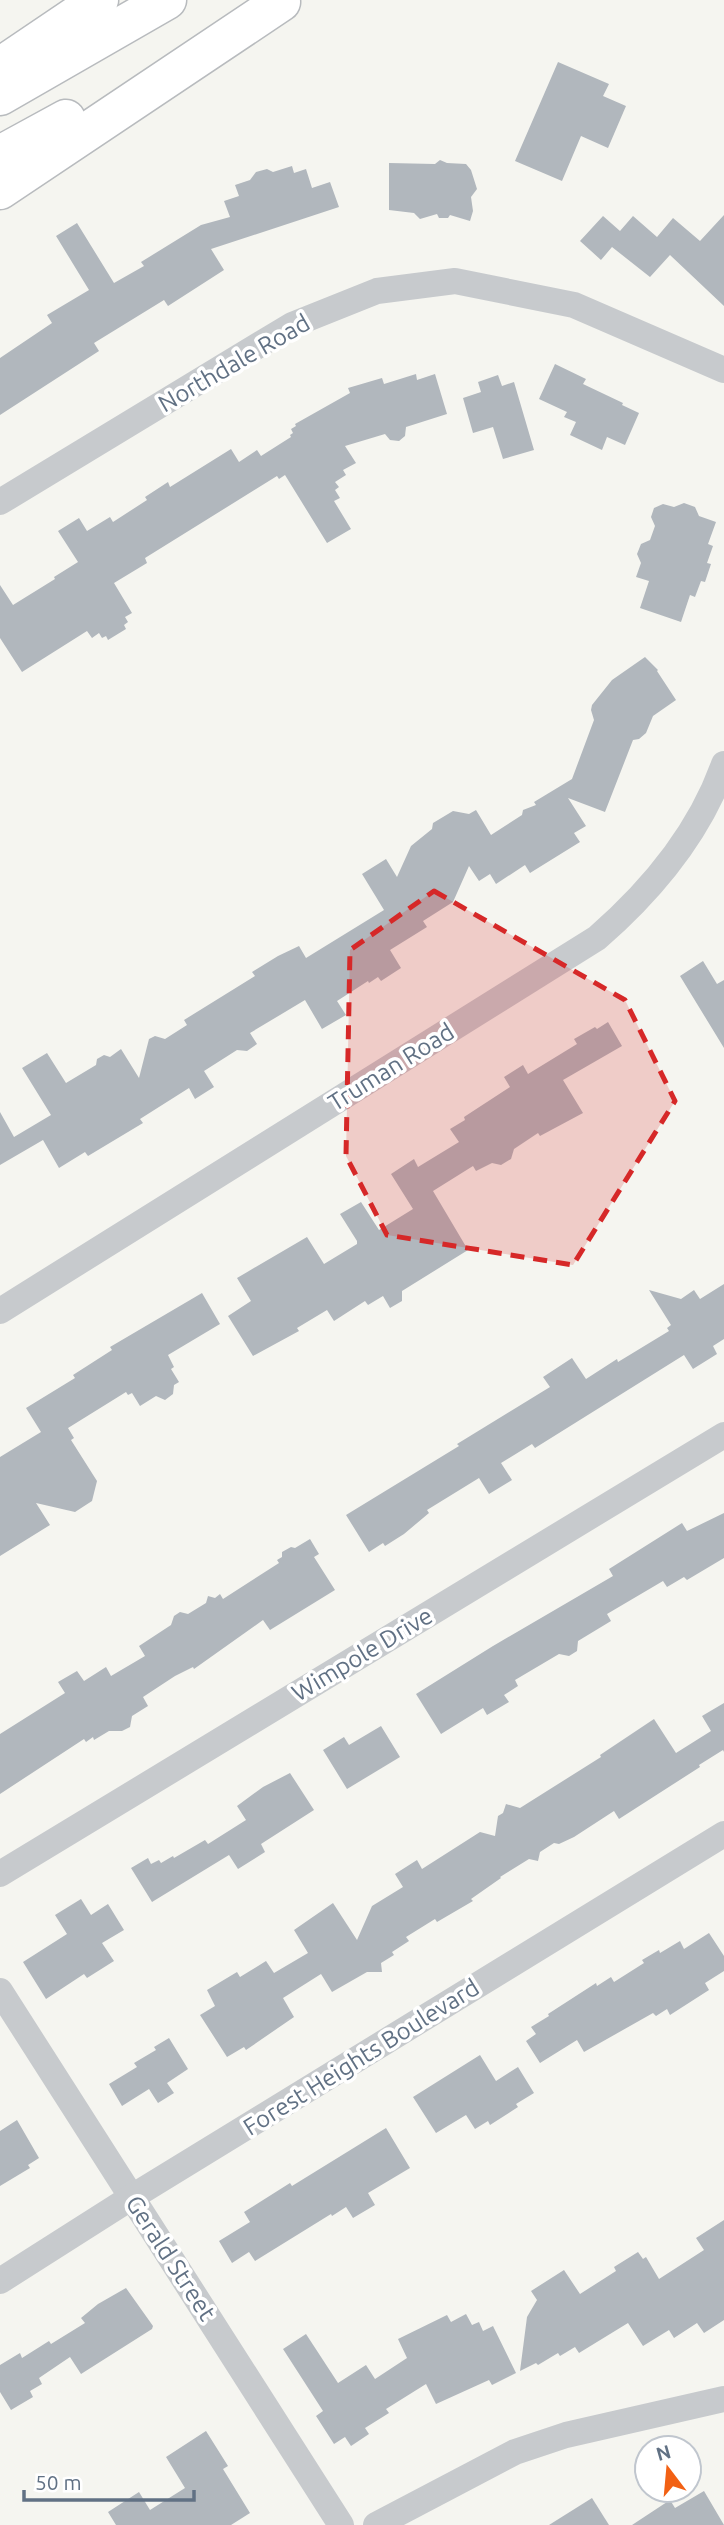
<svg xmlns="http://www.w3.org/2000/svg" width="724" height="2525" font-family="Ubuntu,sans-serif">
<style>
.building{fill:#b1b7bd}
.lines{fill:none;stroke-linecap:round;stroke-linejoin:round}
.motorway-casing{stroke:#b8bbbe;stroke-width:41}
.minor{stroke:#c7cacd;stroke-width:26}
.motorway{stroke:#fff;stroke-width:38}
.marked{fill:#d62828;fill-opacity:0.2;stroke:#d62828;stroke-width:5;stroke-dasharray:14 9;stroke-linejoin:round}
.labels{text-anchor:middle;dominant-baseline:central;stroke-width:7;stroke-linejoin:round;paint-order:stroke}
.street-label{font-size:24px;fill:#617184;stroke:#fff}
</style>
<rect width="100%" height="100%" fill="#f5f5f0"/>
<g class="building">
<path d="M558,62L609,84L603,96L626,106L608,148L581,136L562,181L515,161Z"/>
<path d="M440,160L447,163L466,164L471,170L477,189L471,197L473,211L470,221L450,215L448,218H439L437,214L420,219L414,213L389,210V163L435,164Z"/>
<path d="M292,166L294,173L306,169L312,188L330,182L339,207L211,249L224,270L168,306L164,300L94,343L99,351L0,415V358L52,323L47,315L89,290L56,236L77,223L114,283L144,266L141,262L201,225L230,217L224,201L239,196L235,185L250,180L256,172L267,169L273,172Z"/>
<path d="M724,215V306L670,255L650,277L612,247L601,260L580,241L603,216L620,231L633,216L657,237L673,218L700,241Z"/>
<path d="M555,364L586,379L583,384L623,403L622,405L639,413L625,445L607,437L602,450L570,435L576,422L564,417L567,412L539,399Z"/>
<path d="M416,374L417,380L435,374L447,414L406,427L405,436L399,441L390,440L385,434L345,446L356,463L343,470L346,475L335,482L339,487L335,490L340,498L334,501L351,529L327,543L285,475L279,479L277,476L145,558L147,563L114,583L132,613L125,617L128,622L124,625L126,629L108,640L106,636L102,638L99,633L92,638L87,631L22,672L0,638V585L13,605L55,579L54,577L78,562L58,531L79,518L87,531L110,517L113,522L147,500L145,497L168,482L170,487L231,449L239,462L257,450L261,456L291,437L290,435L293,433L291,429L296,426L295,424L350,393L348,388L382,378L384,384Z"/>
<path d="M498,375L502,386L514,382L534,450L503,459L493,427L473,433L463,398L481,392L478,382Z"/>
<path d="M684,503L695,507L699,516L716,522L708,544L713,546L707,563L711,564L705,582L701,581L695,597L690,595L681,622L640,608L649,581L636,577L641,563L637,554L641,544L650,540L655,526L651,517L654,508L663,504L674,507Z"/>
<path d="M645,657L658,670L657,671L676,700L653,716L646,733L639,739L633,740L605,812L568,798L586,826L574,833L580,842L530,873L525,865L496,884L490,874L479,881L469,866L453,902L423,921L427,927L390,950L401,968L381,981L378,977L369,983L368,981L337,1001L346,1015L322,1029L305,1000L250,1033L257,1044L247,1051L237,1050L204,1071L214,1087L195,1099L189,1088L140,1119L143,1123L88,1156L85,1152L59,1168L43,1140L0,1165V1112L14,1137L51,1115L22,1068L47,1053L66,1083L96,1065L97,1059L104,1055L110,1057L121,1049L139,1078L149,1039L155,1036L165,1039L187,1025L184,1020L255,976L252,972L278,956L299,946L306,958L384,910L362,874L386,859L397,877L411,846L432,829L433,823L453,811L469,814L476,810L491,835L522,815L523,810L536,805L534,802L572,779L594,720L591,710L592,705L612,680Z"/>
<path d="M703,961L717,984L724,980V1048L680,976Z"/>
<path d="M608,1022L622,1046L563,1080L583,1113L540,1136L538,1133L514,1149L511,1159L501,1165L492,1163L476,1171L473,1166L433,1191L468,1250L402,1291V1301L390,1308L383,1296L368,1305L365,1301L334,1321L327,1310L297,1328L299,1331L253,1356L228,1316L251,1301L237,1278L307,1237L324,1264L357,1244V1241L340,1214L361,1202L379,1230L413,1209L391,1174L414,1159L418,1167L459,1142L450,1129L465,1120L464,1117L510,1087L504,1077L523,1065L528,1074L577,1044L574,1039L595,1027L597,1029Z"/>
<path d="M724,1284V1339L713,1346L717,1354L693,1369L684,1355L535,1448L532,1444L501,1463L512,1480L489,1494L479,1478L427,1510L429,1513L404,1534L385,1546L383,1543L369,1552L346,1515L459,1446L457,1444L550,1387L543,1377L572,1358L586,1379L617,1359L618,1362L669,1331L667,1328L671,1325L649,1290L681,1299L694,1290L700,1299Z"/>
<path d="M202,1293L220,1324L168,1355L174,1367L171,1369L179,1382L174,1385L173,1394L165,1400L156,1396L140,1406L132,1393L128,1395L126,1392L68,1428L74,1438L71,1440L97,1481L92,1501L75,1512L36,1503L50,1525L0,1556V1457L41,1432L26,1408L75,1378L73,1375L112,1350L110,1347Z"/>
<path d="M724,1513V1558L687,1580L684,1577L667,1587L663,1581L607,1614L611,1621L578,1641L577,1651L569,1656L559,1654L515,1680L518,1686L504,1695L509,1702L487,1715L483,1708L441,1734L416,1694L493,1646L613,1576L609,1569L682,1523L687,1531Z"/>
<path d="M310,1539L319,1554L314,1557L335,1590L270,1630L263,1620L194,1669L193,1667L175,1676L143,1697L148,1706L132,1716L130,1727L122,1731H109L94,1740L93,1737L86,1742L84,1739L0,1794V1734L65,1693L58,1682L77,1671L84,1681L106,1667L111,1676L145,1656L139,1646L171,1625L174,1616L180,1612L188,1614L206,1603L208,1596L215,1598L220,1594L223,1599L279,1563L277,1560L282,1557V1552L291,1547L295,1548Z"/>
<path d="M724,1703V1752L723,1750L699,1765L700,1767L619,1819L614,1811L574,1837L559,1844L554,1843L540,1852L538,1861L529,1859L500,1877L501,1878L471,1899L473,1901L437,1922L435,1919L406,1937L409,1941L392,1952L394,1955L381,1963L382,1972H367L332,1992L321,1974L283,1998L294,2017L246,2050L244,2047L227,2057L200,2015L215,2006L207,1990L237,1972L240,1977L266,1961L274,1973L308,1953L294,1930L333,1903L357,1940L372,1906L403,1887L395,1874L417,1860L422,1869L480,1832L495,1836L498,1816L503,1813L506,1804L520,1808L601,1757L600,1755L654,1719L676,1753L711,1731L702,1716Z"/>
<path d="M381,1726L400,1757L347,1789L323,1750L344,1737L349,1745Z"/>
<path d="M290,1773L314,1810L261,1844L265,1852L238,1869L229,1855L152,1902L131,1868L148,1858L151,1864L159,1860L161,1863L173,1856L174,1858L205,1840L208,1844L246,1820L237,1806L263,1787Z"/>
<path d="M81,1899L91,1915L108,1904L124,1930L102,1943L114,1961L87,1978L84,1974L46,1999L23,1962L67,1934L55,1915Z"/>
<path d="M709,1933L724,1956V1971L705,1983L709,1990L670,2015L667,2009L656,2016L653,2013L584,2052L577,2040L540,2063L526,2041L536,2034L531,2027L549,2016L548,2014L596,1983L597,1986L611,1977L614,1982L644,1963L642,1960L659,1950L660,1953L680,1941L684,1949Z"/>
<path d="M169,2038L188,2069L167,2083L174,2093L158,2103L149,2089L122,2106L109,2084L137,2067L134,2063L156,2050L154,2047Z"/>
<path d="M480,2055L496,2081L518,2067L534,2093L516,2104L518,2107L490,2125L488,2121L475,2129L466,2115L436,2133L413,2097Z"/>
<path d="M17,2120L39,2158L28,2165L30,2168L0,2186V2131Z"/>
<path d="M386,2128L410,2168L368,2193L375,2205L353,2218L346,2207L332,2216L331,2214L255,2261L249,2252L232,2263L219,2241L250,2222L244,2212L290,2183L292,2186Z"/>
<path d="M724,2220V2320L704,2333L697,2323L674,2338L669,2330L643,2346L628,2323L579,2353L575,2347L560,2356L558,2353L538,2365L536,2363L520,2371L527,2317L537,2300L531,2291L564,2270L580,2294L616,2271L614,2267L638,2252L643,2259L646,2257L659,2279L704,2250L696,2238Z"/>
<path d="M126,2288L153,2326L152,2329L81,2374L70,2357L39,2378L42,2384L30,2391L33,2397L11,2410L0,2392V2365L20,2353L22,2358L49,2341L51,2344L85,2323L81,2318L98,2304Z"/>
<path d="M466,2314L472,2325L479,2322L483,2331L493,2326L516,2373L492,2385L489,2380L436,2404L426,2384L386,2409L389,2413L365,2428L369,2434L351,2446L345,2437L334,2444L316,2416L323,2411L283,2349L306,2334L338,2383L366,2365L375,2379L407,2358L398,2339L447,2315L451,2322Z"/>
<path d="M206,2431L228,2466L223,2469L250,2513L231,2525H116L108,2512L139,2492L150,2510L185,2488L166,2457Z"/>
<path d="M704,2491L724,2525H632L670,2500L675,2508Z"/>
<path d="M592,2498L609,2525H549Z"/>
</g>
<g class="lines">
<defs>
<g id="motorway">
<path d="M0,67L99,0"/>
<path d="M0,96L167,0"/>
<path d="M0,155L66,119"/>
<path d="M0,190L281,2"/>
</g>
</defs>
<use href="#motorway" class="motorway-casing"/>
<g class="minor">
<path d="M0,502L292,325L377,291L455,281L574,305L724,370"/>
<path d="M0,1311L597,938C651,891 700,832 724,764"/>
<path d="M0,1874L724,1435"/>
<path d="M0,1991L341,2525"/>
<path d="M0,2281L132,2197L724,1834"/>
<path d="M376,2525L515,2452L566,2435L724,2399"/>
</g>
<use href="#motorway" class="motorway"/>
</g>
<path class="marked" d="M434,891L625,1000L675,1101L573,1265L387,1235L346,1156L350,950Z"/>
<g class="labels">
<g class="street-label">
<text transform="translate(234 363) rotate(-30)">Northdale Road</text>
<text transform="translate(391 1067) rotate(-32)">Truman Road</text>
<text transform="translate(362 1654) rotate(-31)">Wimpole Drive</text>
<text transform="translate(361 2057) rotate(-32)">Forest Heights Boulevard</text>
<text transform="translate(171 2258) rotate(57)">Gerald Street</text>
</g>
</g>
<g transform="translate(668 2469) rotate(344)"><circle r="33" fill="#ffffff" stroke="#c0c6ce" stroke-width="2"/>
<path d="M0-5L12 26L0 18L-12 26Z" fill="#f26114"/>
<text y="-10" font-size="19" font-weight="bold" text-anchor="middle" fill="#617184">N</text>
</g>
<path d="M24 2490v10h170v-10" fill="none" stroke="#617184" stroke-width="3.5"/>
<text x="35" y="2490" font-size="21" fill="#617184" stroke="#ffffff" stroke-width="5" paint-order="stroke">50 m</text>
</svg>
